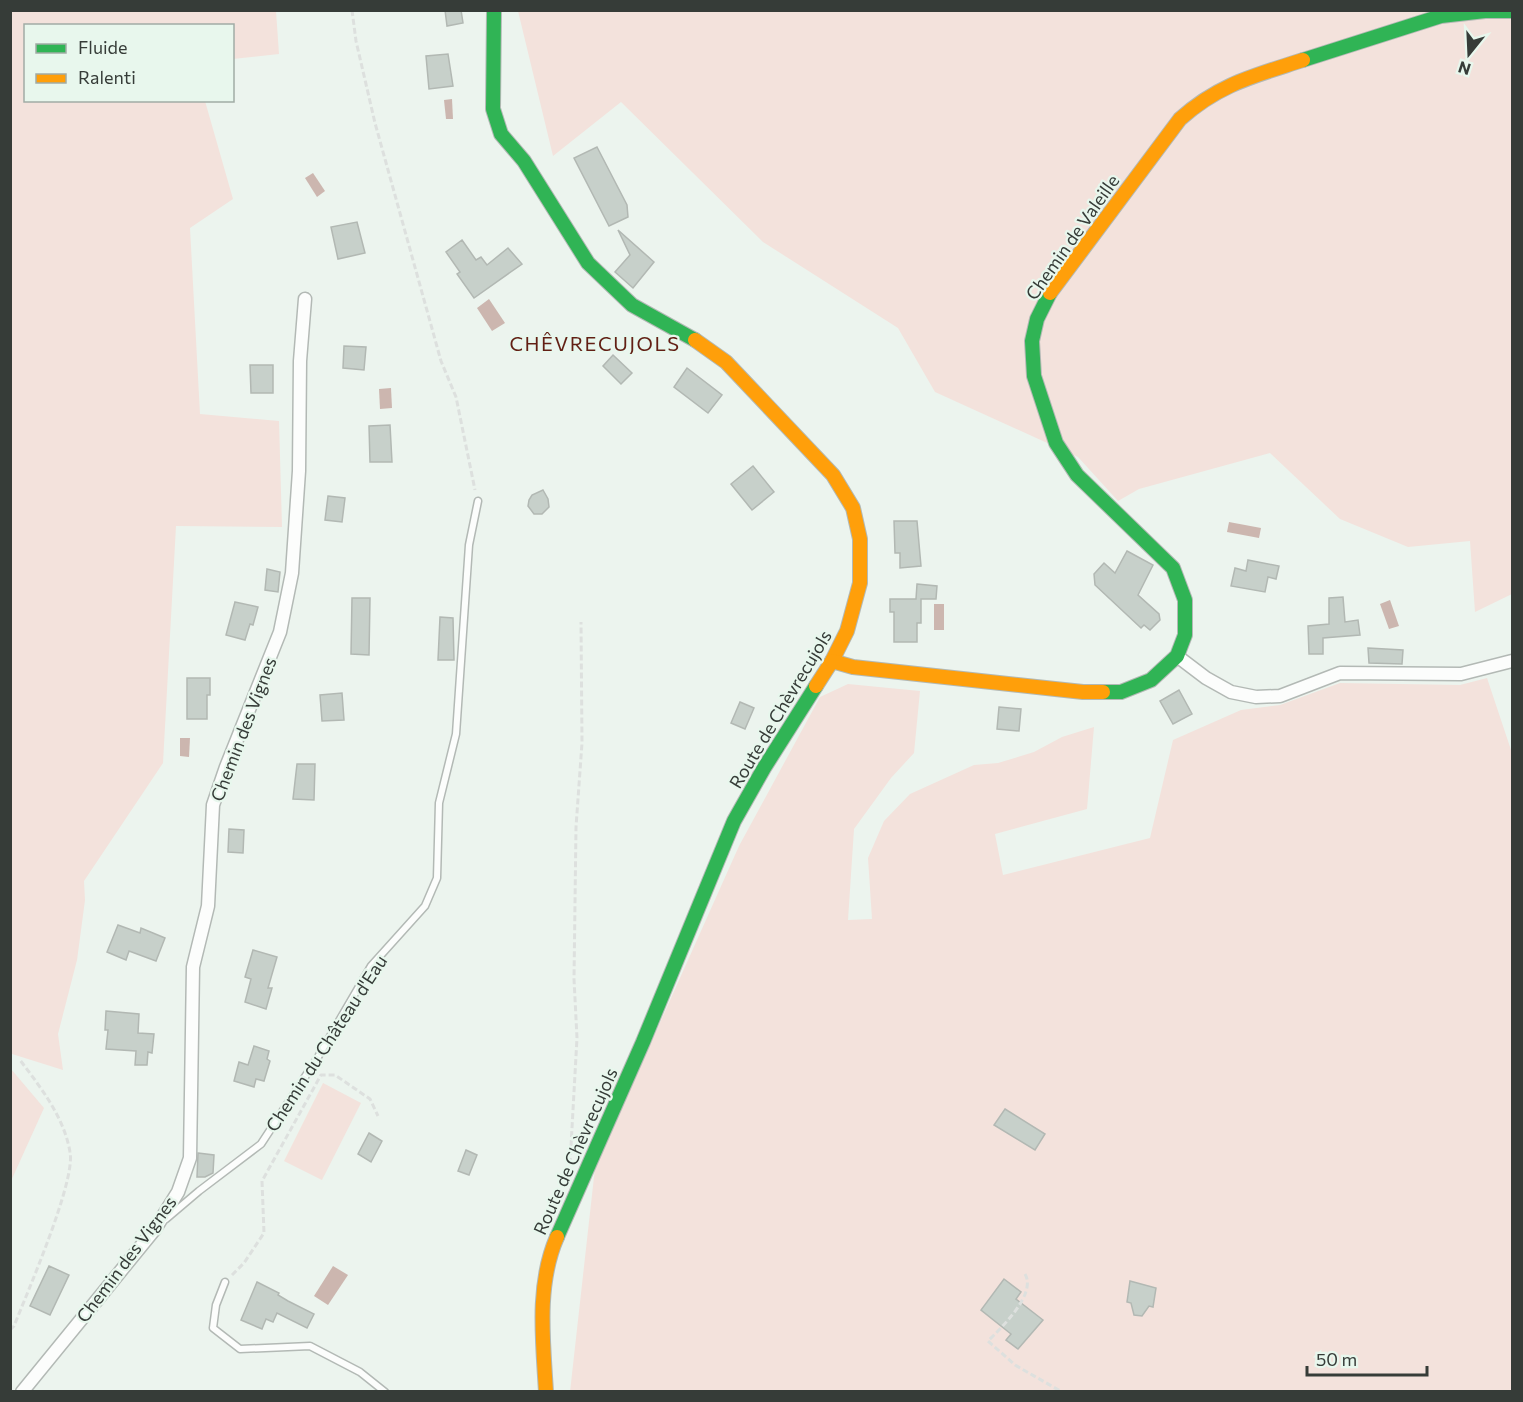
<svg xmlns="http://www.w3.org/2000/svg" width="1523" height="1402" font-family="Commissioner,sans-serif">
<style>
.green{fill:#f3e2dc}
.water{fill:#ccb6af}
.building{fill:#c7d0ca;stroke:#b2b8b3;stroke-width:1.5}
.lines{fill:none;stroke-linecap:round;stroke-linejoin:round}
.lane-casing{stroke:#b3b9b5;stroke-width:9}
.street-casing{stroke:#b3b9b5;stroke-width:15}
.fast-casing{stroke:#b3b9b5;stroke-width:16}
.slow-casing{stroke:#b3b9b5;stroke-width:16}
.path{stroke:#dde0de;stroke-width:3;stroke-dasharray:6 3;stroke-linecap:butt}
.lane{stroke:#fcfdfc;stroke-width:6}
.street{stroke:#fcfdfc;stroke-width:12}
.fast{stroke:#30b455;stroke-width:14}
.slow{stroke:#ff9f0a;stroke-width:14}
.labels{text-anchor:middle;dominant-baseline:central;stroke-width:4.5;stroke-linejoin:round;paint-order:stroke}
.street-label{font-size:18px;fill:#363c38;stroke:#e8f7ed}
.neighbourhood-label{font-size:20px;letter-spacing:1.5px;fill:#621f14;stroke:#e8f7ed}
</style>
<rect width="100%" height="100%" fill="#ecf4ee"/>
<g class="green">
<path d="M11,10L276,11L279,54L233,59L232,26H26V100L205,101L233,199L190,228L200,414L279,421L282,527L176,526L163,763L84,881L85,900L77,960L58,1034L63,1070L12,1054L10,1056Z"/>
<path d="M518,11H1512V594L1475,612L1470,541L1408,547L1340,519L1270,453L1139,489L1118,501L1078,457L935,392L898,328L763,242L621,102L553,156Z"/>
<path d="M1487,678L1512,753V1391L570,1392L595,1168L739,846L820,697L848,684L920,691L914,753L891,778L854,829L848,920L872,919L868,858L884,821L910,794L974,765L998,763L1034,752L1062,737L1094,727L1087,809L995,834L1003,875L1150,838L1173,740L1241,710L1280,705L1340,683L1460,685Z"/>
<path d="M11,1069L44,1108L11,1181Z"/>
<path d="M323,1083L361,1103L322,1180L284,1161Z"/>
</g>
<g class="water">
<path d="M452,99L453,119H446L444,100Z"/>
<path d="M313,173L325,191L317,197L305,178Z"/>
<path d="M489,299L505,323L492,331L477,308Z"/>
<path d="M391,388L392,408L380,409L379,389Z"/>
<path d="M1229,522L1261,528L1259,538L1227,532Z"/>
<path d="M1390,600L1399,626L1389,629L1380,604Z"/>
<rect x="934" y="604" width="10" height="26"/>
<path d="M180,738H190L189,757L180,756Z"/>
<path d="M333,1266L348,1275L328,1305L314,1296Z"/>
</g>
<g class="building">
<path d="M445,10H461L463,23L447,26Z"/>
<path d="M448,54L453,86L429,89L426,56Z"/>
<path d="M597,147L627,205L628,217L609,226L574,158Z"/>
<path d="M357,222L365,253L338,259L331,227Z"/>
<path d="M618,230L654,262L633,288L615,272L630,255Z"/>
<path d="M462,240L476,260L481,257L487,265L508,248L522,264L474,298L457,274L460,272L446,252Z"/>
<path d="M344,346L366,347L364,370L343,368Z"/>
<path d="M613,355L632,373L621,384L603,366Z"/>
<path d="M250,365H273V393H251Z"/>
<path d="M687,368L722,395L708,413L674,387Z"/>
<path d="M390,425L392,462H370L369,426Z"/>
<path d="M753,466L774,492L752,510L731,484Z"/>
<path d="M543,490L548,499L549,507L542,514H534L528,506L529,500L532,495Z"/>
<path d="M328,496L345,498L342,522L325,520Z"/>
<path d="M894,521H917L921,566L900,568V553H895Z"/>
<path d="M1127,551L1153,565L1138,595L1159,614L1160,620L1150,630L1144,625L1141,628L1095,585L1094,574L1104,563L1115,573Z"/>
<path d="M1248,560L1279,566L1276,579L1268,577L1265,592L1231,586L1235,568L1246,571Z"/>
<path d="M267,569L280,572L278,592L265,590Z"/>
<path d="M917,584L937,586L936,599H921V623H917V642H894V612H890V599H916Z"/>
<path d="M1343,597L1345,622L1358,620L1360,635L1323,638V654H1309L1308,626L1329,624V598Z"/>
<path d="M352,598H370L369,655L351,654Z"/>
<path d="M235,602L258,607L253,625L250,624L245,640L226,635Z"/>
<path d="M440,617L453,618L454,660H438Z"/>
<path d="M1368,648L1403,650L1402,664L1369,663Z"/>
<path d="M187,678H210V695H207V719H187Z"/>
<path d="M1179,690L1192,714L1173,724L1160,701Z"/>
<path d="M342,693L344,720L322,721L320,695Z"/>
<path d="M740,702L754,708L745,729L731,723Z"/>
<path d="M999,707L1021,709L1019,731L997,729Z"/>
<path d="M297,764H315L314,800L293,799Z"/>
<path d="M229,829L244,830L243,853L228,852Z"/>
<path d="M118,925L140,933L141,928L165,938L156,961L129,951L126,960L107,952Z"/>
<path d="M253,950L277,957L268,988H272L266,1009L245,1002L251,979L245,977Z"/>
<path d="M106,1011L139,1014L138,1033L154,1034L152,1053L148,1052L147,1065H135L136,1051L106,1049L108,1030H105Z"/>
<path d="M254,1046L269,1051L267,1059L270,1061L264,1081L256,1079L254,1087L234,1081L239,1062L248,1065Z"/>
<path d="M1005,1109L1045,1134L1035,1150L994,1125Z"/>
<path d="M369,1133L382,1141L371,1162L358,1154Z"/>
<path d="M466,1150L477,1155L469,1175L458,1171Z"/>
<path d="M198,1153L214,1155L213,1173L205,1177H197Z"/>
<path d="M49,1266L69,1275L50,1315L30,1306Z"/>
<path d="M1004,1279L1021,1292L1016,1299L1043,1320L1018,1349L1006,1340L1011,1334L981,1310Z"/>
<path d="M1130,1281L1156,1288L1153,1307L1149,1306L1142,1316L1134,1315L1131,1303L1127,1302Z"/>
<path d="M257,1282L279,1293L278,1295L288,1301L314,1314L307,1328L277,1313L273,1322L266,1319L262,1329L241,1320Z"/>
</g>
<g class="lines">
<defs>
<g id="lane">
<path d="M166,1219L199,1191L261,1144L318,1057L371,966L425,906L437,878L439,803L456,734L469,545L478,501"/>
<path d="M225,1282L216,1305L213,1328L240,1349L310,1346L360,1372L385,1392"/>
</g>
<g id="street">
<path d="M1177,656L1206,678L1231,692L1256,697L1280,696L1340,673L1461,674L1512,661"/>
<path d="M22,1392L155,1229L178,1192L190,1158L193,967L208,906L213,805L226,767L280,632L292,573L299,471L300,361L305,299"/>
</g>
<g id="fast">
<path d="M494,10L493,109L501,134L524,161L588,263L632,305L695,340"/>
<path d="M1303,60L1441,16L1485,11H1512"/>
<path d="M1050,293L1037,319L1032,341L1034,376L1056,443L1077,475L1173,568L1185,600V635L1177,656L1151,680L1121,692H1103"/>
<path d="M557,1237L643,1042L734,821L764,768L816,686"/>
</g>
<g id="slow">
<path d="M1050,293L1180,119C1219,84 1254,76 1303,60"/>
<path d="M695,340L726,362L833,475L853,508L860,539V583L847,631L832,661L816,686"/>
<path d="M832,661L853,667L1083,692H1103"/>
<path d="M546,1392C543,1341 536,1285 557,1237"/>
</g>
</defs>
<use href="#lane" class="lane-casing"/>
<use href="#street" class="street-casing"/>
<use href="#fast" class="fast-casing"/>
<use href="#slow" class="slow-casing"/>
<g class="path">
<path d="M352,10L356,41L375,123L441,361L456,397L475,490"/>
<path d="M570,1164L577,1038L574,979L576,827L582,743L581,622"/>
<path d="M1025,1274C1037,1294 1001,1328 988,1341L1015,1365L1062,1392"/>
<path d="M232,1275L244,1263L264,1233L262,1181L321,1075H335L370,1099L378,1116"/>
<path d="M10,1330L14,1326C27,1293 76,1181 70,1152C64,1117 41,1088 20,1060"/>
</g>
<use href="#lane" class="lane"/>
<use href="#street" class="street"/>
<use href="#fast" class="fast"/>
<use href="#slow" class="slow"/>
</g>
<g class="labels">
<g class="street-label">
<text transform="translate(1072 237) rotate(-55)">Chemin de Valeille</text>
<text transform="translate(780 709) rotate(-59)">Route de Chèvrecujols</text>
<text transform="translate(243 729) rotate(-69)">Chemin des Vignes</text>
<text transform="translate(326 1043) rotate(-57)">Chemin du Château d'Eau</text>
<text transform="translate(575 1151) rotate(-66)">Route de Chèvrecujols</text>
<text transform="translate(126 1259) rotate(-53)">Chemin des Vignes</text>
</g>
<g class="neighbourhood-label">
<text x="595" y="343">CHÊVRECUJOLS</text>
</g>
</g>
<rect width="1523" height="1402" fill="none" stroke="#363c38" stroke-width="24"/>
<rect x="24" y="24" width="210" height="78" fill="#e8f7ed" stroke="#a1aca5" stroke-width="1.5"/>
<rect x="36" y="44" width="30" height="9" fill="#30b455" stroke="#a1aca5" stroke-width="1.5"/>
<text x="78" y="54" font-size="18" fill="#363c38">Fluide</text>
<rect x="36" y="74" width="30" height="9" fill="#ff9f0a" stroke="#a1aca5" stroke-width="1.5"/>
<text x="78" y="84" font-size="18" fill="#363c38">Ralenti</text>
<g transform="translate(1469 54) rotate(198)" stroke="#e8f7ed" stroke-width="4.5" paint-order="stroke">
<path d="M0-4.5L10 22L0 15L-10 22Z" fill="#363c38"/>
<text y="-9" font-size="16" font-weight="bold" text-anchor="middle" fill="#363c38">N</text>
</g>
<path d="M1307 1366v9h120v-9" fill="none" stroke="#363c38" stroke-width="3"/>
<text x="1316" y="1366" font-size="18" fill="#363c38" stroke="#e8f7ed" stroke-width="4.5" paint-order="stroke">50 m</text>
</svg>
